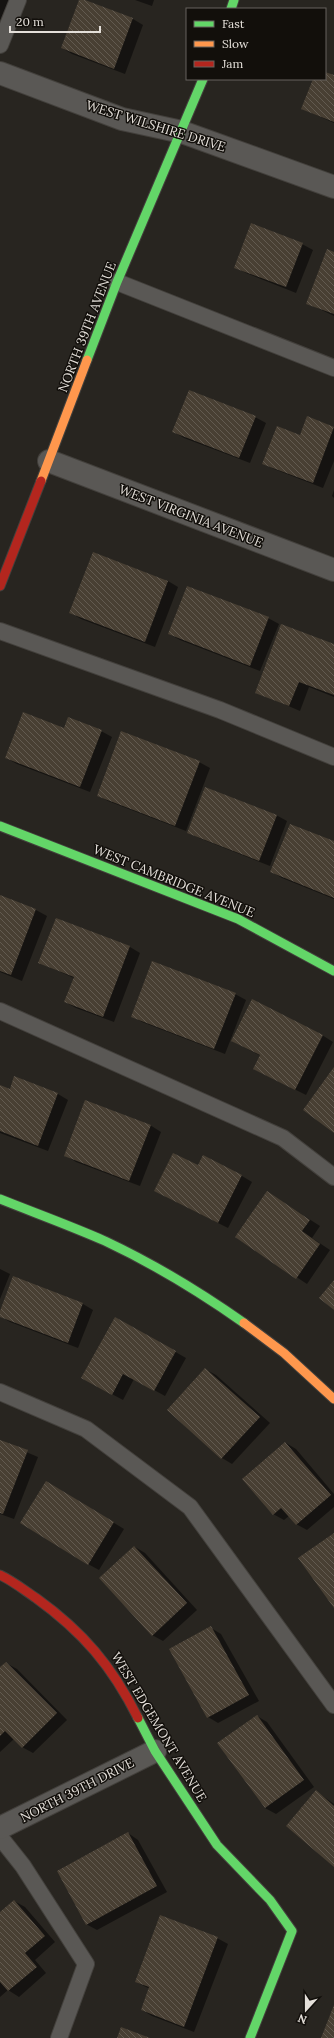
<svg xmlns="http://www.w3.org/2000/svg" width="334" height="2038" font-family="Lora,serif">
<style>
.shadow{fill:#0007}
.building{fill:url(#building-back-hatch)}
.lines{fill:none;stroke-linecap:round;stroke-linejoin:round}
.lane-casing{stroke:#43403c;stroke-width:18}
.street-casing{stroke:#43403c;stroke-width:24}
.fast-casing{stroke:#43403c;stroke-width:11}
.slow-casing{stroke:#43403c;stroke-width:11}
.jam-casing{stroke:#43403c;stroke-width:11}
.lane{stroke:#5a5855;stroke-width:16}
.street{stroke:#5a5855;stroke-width:22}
.fast{stroke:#63d668;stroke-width:9}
.slow{stroke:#ff974d;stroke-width:9}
.jam{stroke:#b3261e;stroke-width:9}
.labels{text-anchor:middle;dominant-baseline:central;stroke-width:3;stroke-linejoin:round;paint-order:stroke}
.street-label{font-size:13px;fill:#e5e0da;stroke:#120f0b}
</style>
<defs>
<pattern id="building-back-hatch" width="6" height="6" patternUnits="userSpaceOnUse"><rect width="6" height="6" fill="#483f33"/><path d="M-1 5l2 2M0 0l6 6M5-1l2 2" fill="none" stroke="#625a50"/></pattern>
</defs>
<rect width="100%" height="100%" fill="#282520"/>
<g class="shadow">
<path d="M0,0H13L3,25L0,23Z"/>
<path d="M80,0L133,19L143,25L125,74L72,54L62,48Z"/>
<path d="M135,0H154L152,6Z"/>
<path d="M325,73L334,76V123L303,109L314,79H325Z"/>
<path d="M302,244L313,250L296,293L246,273L235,267Z"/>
<path d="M334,253V316L307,303Z"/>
<path d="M255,417L266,423L250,463L184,438L174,432Z"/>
<path d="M308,418L334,428V461L323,488L274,469L264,463L300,436Z"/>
<path d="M334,490V498L332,496Z"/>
<path d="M94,553L168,581L178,587L155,647L81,619L71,613Z"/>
<path d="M268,618L279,624L260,671L180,640L169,634Z"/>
<path d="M334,645V697L309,687L300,711L256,692Z"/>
<path d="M64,729L101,731L112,737L90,792L17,764L6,758Z"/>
<path d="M199,762L210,768L186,831L108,801L98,795Z"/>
<path d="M276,815L287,821L270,866L199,838L188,832Z"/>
<path d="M334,842V899L282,878L272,872Z"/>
<path d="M0,896L36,910L47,916L22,981L0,972Z"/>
<path d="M130,947L140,953L114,1022L76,1008L65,1002L74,978L40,963Z"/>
<path d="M235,994L246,1000L225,1054L142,1022L132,1016Z"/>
<path d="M322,1035L333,1042L306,1095L254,1069L261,1056L232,1041Z"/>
<path d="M0,1086L10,1090L58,1094L68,1100L48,1151L0,1133Z"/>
<path d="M150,1125L161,1132L140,1186L76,1162L65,1155Z"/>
<path d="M199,1166L242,1176L252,1182L228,1228L166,1197Z"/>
<path d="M267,1192L320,1226L312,1238L330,1250L307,1284L236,1237Z"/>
<path d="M0,1269L10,1274L0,1299Z"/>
<path d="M83,1304L93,1310L78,1348L10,1322L0,1316V1313Z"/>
<path d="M116,1318L186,1358L165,1396L134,1379L123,1400L93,1384Z"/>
<path d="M205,1369L216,1375L270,1423L232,1464L222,1458Z"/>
<path d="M0,1441L38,1457L14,1519L0,1514Z"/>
<path d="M286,1443L296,1449L334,1494V1507L307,1530L296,1524L289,1516L284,1520L273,1514Z"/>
<path d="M57,1488L124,1529L99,1570L88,1564Z"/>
<path d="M135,1547L145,1553L197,1610L163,1641L152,1635Z"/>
<path d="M211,1628L221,1634L259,1701L218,1723L208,1717Z"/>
<path d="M6,1663L17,1669L67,1720L33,1753L22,1747L14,1739L0,1752V1669Z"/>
<path d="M257,1716L267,1722L314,1787L276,1814L265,1808Z"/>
<path d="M317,1792L334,1804V1865Z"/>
<path d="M128,1833L138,1840L167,1892L97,1930L86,1924Z"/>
<path d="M14,1901L25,1907L55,1942L35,1960L46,1973L19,1997L8,1990L0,1997V1913Z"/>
<path d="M217,1938L228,1944L194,2032L152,2016L142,2010L150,1989L136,1982Z"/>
</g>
<g class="building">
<path d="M79,0H85L133,18L114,69L61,48Z"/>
<path d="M325,72L334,75V122L301,109L313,79H325Z"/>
<path d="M251,223L303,243L286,287L234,268Z"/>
<path d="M327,249L334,252V314L306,304Z"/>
<path d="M189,390L256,416L239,458L172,432Z"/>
<path d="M307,416L334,427L313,483L262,464L277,426L300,435Z"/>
<path d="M93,552L168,581L145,642L69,613Z"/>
<path d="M187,586L269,617L250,666L168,634Z"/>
<path d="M281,624L334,644V695L299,682L289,706L255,693Z"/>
<path d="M23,712L64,728L68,717L102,730L80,787L5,758Z"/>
<path d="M121,731L200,761L175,826L97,796Z"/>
<path d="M205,787L277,815L259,861L187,833Z"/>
<path d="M290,824L334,841V898L270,872Z"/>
<path d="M0,895L36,909L11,975L0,971Z"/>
<path d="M56,918L130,946L103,1017L64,1002L74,977L38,963Z"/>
<path d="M152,961L236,993L214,1049L131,1017Z"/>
<path d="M252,999L323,1035L295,1090L253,1069L260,1055L231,1041Z"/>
<path d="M334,1067V1133L303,1110Z"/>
<path d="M14,1076L58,1093L38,1146L0,1131V1085L10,1089Z"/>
<path d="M85,1100L151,1125L129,1181L64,1156Z"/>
<path d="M173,1153L198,1165L203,1155L242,1175L218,1223L154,1191Z"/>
<path d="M267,1191L310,1220L302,1231L320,1244L296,1279L235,1237Z"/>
<path d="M13,1276L83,1303L68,1343L0,1317V1311Z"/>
<path d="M334,1280V1310L319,1298Z"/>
<path d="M115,1317L176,1351L154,1391L123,1374L112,1395L81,1378Z"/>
<path d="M205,1368L260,1417L221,1459L167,1410Z"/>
<path d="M0,1440L28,1450L3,1514L0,1513Z"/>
<path d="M285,1442L331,1495L296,1525L281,1508L273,1515L242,1479Z"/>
<path d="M46,1481L114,1522L88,1565L20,1523Z"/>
<path d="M334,1533V1608L298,1558Z"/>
<path d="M134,1546L187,1603L152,1636L99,1578Z"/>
<path d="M211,1626L249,1695L207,1718L169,1649Z"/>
<path d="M6,1662L57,1713L22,1748L5,1731L0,1736V1667Z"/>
<path d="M257,1715L304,1780L265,1808L217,1743Z"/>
<path d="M316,1790L334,1806V1867L286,1826Z"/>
<path d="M128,1832L157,1886L86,1925L57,1871Z"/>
<path d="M14,1900L45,1936L25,1953L37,1967L8,1991L0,1982V1912Z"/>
<path d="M160,1915L218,1937L184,2027L141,2010L149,1987L135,1982Z"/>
<path d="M334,2005V2038H321Z"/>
<path d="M121,2027L150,2038H117Z"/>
</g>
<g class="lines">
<defs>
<g id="lane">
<path d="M0,45L18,0"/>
<path d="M117,282L334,368"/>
<path d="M0,631L220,710L334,757"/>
<path d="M0,1011L283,1138L334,1177"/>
<path d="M0,1392L86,1429L190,1507L334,1705"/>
<path d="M0,1837L23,1866L86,1964L59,2038"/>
</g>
<g id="street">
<path d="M0,73L122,119L182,132L334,187"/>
<path d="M49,461L334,570"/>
<path d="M0,1828L155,1751"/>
</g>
<g id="fast">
<path d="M231,9L234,0"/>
<path d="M87,360L117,282L203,79"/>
<path d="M0,826L238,919L334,971"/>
<path d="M0,1199C35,1213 71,1226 105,1241C154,1264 200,1292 244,1323"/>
<path d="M138,1718L155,1751L217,1845L270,1900L292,1931L250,2038"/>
</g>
<g id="slow">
<path d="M41,481L87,360"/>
<path d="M244,1323L284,1353L334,1399"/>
</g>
<g id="jam">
<path d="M0,586L41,481"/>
<path d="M0,1575C13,1581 24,1590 36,1598C83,1632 112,1666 138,1718"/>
</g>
</defs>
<use href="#lane" class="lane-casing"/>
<use href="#street" class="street-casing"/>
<use href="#fast" class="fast-casing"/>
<use href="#slow" class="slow-casing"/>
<use href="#jam" class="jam-casing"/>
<use href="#lane" class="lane"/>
<use href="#street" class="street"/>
<use href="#fast" class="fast"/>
<use href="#slow" class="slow"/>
<use href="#jam" class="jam"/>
</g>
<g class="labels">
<g class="street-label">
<text transform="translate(156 126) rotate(17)">WEST WILSHIRE DRIVE</text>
<text transform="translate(87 327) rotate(-69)">NORTH 39TH AVENUE</text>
<text transform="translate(191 516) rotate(21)">WEST VIRGINIA AVENUE</text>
<text transform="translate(174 881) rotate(22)">WEST CAMBRIDGE AVENUE</text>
<text transform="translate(159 1727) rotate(59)">WEST EDGEMONT AVENUE</text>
<text transform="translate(77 1790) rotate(-27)">NORTH 39TH DRIVE</text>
</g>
</g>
<rect x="186" y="8" width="140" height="72" fill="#120f0b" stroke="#66635e"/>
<rect x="194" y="21" width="20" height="6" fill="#63d668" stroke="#66635e"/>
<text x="222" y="28" font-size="12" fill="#e5e0da">Fast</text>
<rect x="194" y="41" width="20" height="6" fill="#ff974d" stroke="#66635e"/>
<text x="222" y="48" font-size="12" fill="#e5e0da">Slow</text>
<rect x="194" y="61" width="20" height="6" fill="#b3261e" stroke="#66635e"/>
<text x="222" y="68" font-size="12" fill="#e5e0da">Jam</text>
<g transform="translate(306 2010) rotate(201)" stroke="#120f0b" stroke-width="3" paint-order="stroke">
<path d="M0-3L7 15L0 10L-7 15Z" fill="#e5e0da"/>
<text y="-6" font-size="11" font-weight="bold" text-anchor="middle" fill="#e5e0da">N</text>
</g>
<path d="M10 26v6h90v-6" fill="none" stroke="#e5e0da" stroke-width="2"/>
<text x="16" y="26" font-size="12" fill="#e5e0da" stroke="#120f0b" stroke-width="3" paint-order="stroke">20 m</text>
</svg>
